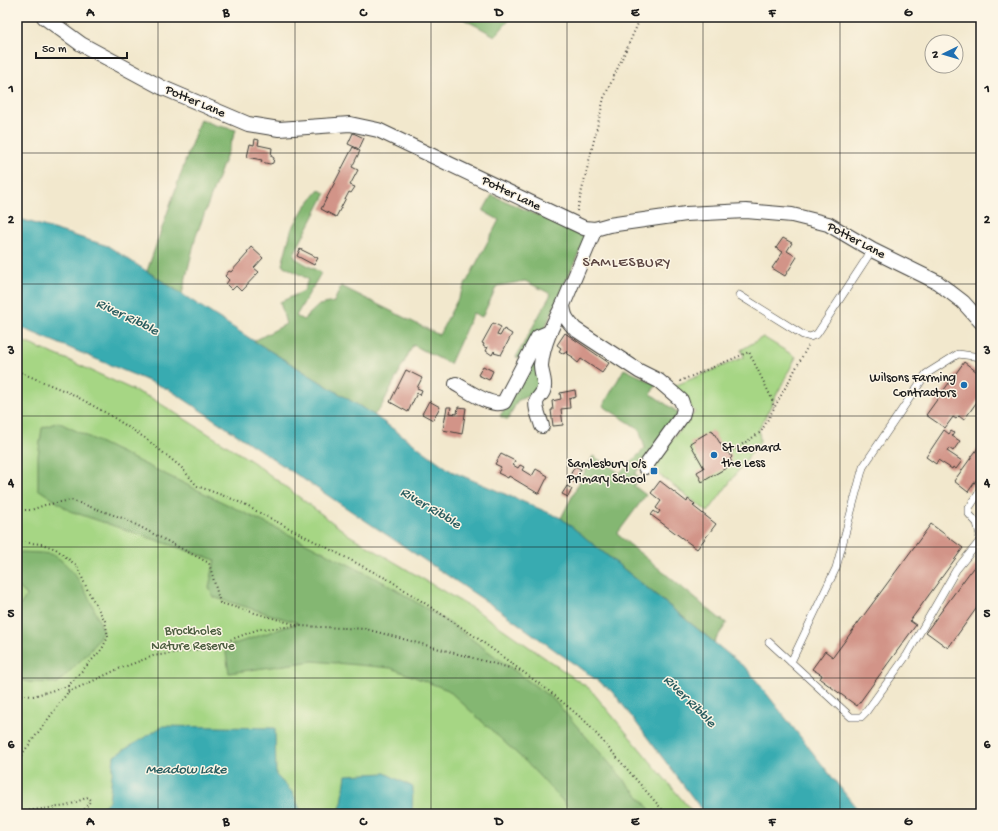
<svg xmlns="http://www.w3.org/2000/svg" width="998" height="831" font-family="'Gochi Hand',sans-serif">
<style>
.green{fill:#a6d684;stroke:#617950}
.forest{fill:#84b772;stroke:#506a47}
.water{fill:#39abb1;stroke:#2a6466}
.building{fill:#d29488}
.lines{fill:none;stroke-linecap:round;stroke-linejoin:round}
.lane-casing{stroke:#3c3b37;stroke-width:8}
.street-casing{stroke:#3c3b37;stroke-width:16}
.path{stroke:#3c3b37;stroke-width:2;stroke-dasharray:1 3;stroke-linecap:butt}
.lane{stroke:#fff;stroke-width:7}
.street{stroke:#fff;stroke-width:14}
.grid{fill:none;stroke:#1c1c1c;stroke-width:1;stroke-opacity:0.55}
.poi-dot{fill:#1f6fb2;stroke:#fcf5e5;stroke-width:1.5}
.labels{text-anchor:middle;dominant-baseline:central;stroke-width:3;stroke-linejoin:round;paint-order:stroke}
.street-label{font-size:13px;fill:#1c1c1c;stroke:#fcf5e5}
.poi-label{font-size:13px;fill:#1c1c1c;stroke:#fcf5e5;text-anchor:end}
.park-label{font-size:13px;fill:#4c5d40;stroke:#fcf5e5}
.water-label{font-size:14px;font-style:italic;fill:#295c5f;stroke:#fcf5e5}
.quarter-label{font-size:15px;letter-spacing:1px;fill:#5c4642;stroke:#fcf5e5}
.neatline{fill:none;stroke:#1c1c1c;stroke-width:1.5}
.grid-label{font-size:13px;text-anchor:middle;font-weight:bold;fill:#1c1c1c}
</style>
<rect width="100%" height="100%" fill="#fcf5e5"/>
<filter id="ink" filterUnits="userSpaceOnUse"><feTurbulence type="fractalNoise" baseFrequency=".025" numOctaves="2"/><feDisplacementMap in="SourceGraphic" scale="8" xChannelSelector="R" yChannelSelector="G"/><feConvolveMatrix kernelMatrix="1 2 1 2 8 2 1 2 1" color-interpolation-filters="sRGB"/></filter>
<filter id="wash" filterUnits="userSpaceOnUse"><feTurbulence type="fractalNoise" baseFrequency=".012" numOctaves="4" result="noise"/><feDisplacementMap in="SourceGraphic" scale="16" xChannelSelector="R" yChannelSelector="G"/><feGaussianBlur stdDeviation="0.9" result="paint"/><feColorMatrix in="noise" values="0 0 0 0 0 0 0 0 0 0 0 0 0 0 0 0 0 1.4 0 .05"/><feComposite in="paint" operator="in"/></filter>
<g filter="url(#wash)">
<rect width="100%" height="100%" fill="#f2e8cd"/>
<g class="green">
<path d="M763,337L796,357L759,429L760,441L708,512L649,467L695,412L672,387L744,357L741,350Z"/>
<path d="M17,339L66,359L153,399L253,462L349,535L480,613L590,689L694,814H17Z"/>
</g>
<g class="forest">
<path d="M460,17H512L495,36Z"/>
<path d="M200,119L215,125L236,130L196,236L182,294L147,271Z"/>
<path d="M319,190L326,193L294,254L295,258L321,273L296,316L303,320L319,305L334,302L341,286L439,335L499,220L483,211L492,195L586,237L545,328L521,359L516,357L551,294L525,281L497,286L482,317L473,313L450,364L413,345L380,409L374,415L254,341L286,324L280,302L304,291L308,279L282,265L291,231L304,208Z"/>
<path d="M532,361L537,364L539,389L536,392L517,401L508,420L500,416Z"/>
<path d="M624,369L656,384L651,394L679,413L635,474L640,478L634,486L646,495L617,534L719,618L727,623L714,642L561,518L593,456L620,473L645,448L639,429L603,406Z"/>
<path d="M58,422L290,535L387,584L451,624L553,699L654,814H575L527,763L448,690L391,668L313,661L229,673L225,647L298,623L213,597L209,587L215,560L70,511L38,489V456L42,428Z"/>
<path d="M21,552C29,553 49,552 55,556C79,571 93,605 103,631L91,650L58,683L28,682L17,678V610L27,595L17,586V555Z"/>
</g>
<g class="water">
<path d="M17,218L108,246L254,341L374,415L451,471L561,518L748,670L861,814H705L613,692L502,612L170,390L17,326Z"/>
<path d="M163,726L275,728L276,775L293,793L302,814H95L109,801L114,756Z"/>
<path d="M385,773L413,787L412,814H338L342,803L346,775Z"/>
</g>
<g id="blocks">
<g class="building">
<path d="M353,133L364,138L359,149L348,144Z"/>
<path d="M255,139L259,140L258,145L272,148L271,156L274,158L273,163L270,164L261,162L262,160L247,157L250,144L254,145Z"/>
<path d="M353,147L360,151L352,167L358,170L350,185L355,187L351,193L349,192L336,217L321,209Z"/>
<path d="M783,238L792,243L787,251L797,257L785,276L772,268L783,252L776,248Z"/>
<path d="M251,247L263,258L254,268L259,272L241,291L236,286L232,290L226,284L229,280L225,276L229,271L231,272L248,253L247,252Z"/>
<path d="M300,249L318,258L314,265L297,256Z"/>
<path d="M493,323L501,327L497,335L500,336L504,329L512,334L501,355L494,353L495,352L494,351L492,355L486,351L488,347L486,348L483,346L484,344L482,343Z"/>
<path d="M565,333L609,363L602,373L581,359L578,363L572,358L573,357L566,353L567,352L566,351L564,354L559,351L561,348L557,345Z"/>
<path d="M964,362L981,375V396L964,420L959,416L956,419L953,417L945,428L926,415Z"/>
<path d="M483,366L493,371L489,380L478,375Z"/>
<path d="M406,370L422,378L417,388L422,390L420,395L417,393L408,412L390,402Z"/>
<path d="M575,390L576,397L569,399L570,408L561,409L563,425L553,426L551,410H553L552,401L561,399L560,393Z"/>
<path d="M429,401L440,407L433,420L422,414Z"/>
<path d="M447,407H451L450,413L457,414L458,407L466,408L462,434L443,430Z"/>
<path d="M712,430L726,453L729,452L732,457L730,459L733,464L702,482L697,472L704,468L690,443Z"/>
<path d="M944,430L949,434L951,431L954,433L952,436L960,441L953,451L949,448L947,451L962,461L956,469L953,467L952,469L938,460L936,464L926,457Z"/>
<path d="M978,448L981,450V473L968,492L954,481Z"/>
<path d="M501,454L515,461L513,465L518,468L520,465L524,467L522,470L532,476L536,469L548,476L539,494L509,476L508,478L498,473L501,467L495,464Z"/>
<path d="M575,466L581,469L574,482L568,479Z"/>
<path d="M660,481L687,502L688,499L695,504L693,506L716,524L697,549L651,515L654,511L658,514L660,511L656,508L661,501L651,493Z"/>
<path d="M567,486L572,489L568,497L562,494Z"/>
<path d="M931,524L963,548L910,621L916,625L857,706L820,679L822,675L812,669L825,651L833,657Z"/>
<path d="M981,557V602L948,648L926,632Z"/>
</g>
</g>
</g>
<g filter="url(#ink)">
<use href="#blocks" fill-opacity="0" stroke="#3c3b37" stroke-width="1"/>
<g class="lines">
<defs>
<g id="lane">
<path d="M739,295L803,335L810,337L817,334L872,250"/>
<path d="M769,642L851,717H861L866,712L907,655L956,570L979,542L980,535L977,523L969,514V508L981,490"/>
<path d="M791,662L836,568L863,467L926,374L958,354L981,357"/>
</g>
<g id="street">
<path d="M44,17L81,44L161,87L248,124L279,129L350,124L378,130L584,228L595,229L609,225L686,214L746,211L792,215L828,224L872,250L937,282L963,302L981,322"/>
<path d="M595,229L563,305C564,317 567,320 575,329L639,371L659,381L681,400L684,409L682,416L645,467"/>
<path d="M456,384C468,391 492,408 504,402L538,337L550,332"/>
<path d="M542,426C540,419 534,406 537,400C540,395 544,393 544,387C545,380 541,373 541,365C543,343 553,324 563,305"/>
</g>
</defs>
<use href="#lane" class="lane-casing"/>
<use href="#street" class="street-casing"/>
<g class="path">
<path d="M577,211L604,98L641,17"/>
<path d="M17,371L72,394L108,414L145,438L181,467L197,486L235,500L391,581L473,635L553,694L586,722L666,814"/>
<path d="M680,381L749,352L772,399L774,408"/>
<path d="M732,451L761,432L808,346"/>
<path d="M17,510H31L45,505L71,500L125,519L209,563L220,603L297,625"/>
<path d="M17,542L42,544L56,549L77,566L88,591L105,621L108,637L102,649L68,686"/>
<path d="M68,692L93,681L116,670L153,656L209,648L259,629L300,626L366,629L521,671"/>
<path d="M17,695L33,696L68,686V692L17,761"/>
<path d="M17,812L67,806L88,797L91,800L84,810L80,814"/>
</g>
<use href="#lane" class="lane"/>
<use href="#street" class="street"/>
</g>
</g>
<path class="grid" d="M158,17V814M295,17V814M431,17V814M567,17V814M703,17V814M840,17V814M17,153H981M17,284H981M17,416H981M17,547H981M17,678H981"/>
<g class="poi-dot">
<circle cx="964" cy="385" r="4"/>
<circle cx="714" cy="455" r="4"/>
<rect x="650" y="467" width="8" height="8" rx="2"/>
</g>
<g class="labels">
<g class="street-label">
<text transform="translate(195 102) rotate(23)">Potter Lane</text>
<text transform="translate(511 194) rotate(26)">Potter Lane</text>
<text transform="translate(856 241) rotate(28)">Potter Lane</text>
</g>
<g class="poi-label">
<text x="956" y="378">Wilsons Farming<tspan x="956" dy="15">Contractors</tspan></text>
<text x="722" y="448" text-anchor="start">St Leonard<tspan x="722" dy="15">the Less</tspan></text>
<text x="646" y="464">Samlesbury o/s<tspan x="646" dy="15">Primary School</tspan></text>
</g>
<g class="park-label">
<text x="193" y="631">Brockholes<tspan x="193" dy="15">Nature Reserve</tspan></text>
</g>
<g class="water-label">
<text transform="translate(127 318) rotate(26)">River Ribble</text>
<text transform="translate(430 509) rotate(31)">River Ribble</text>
<text transform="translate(689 702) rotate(45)">River Ribble</text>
<text x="186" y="770">Meadow Lake</text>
</g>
<g class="quarter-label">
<text x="627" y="263">SAMLESBURY</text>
</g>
</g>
<rect width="998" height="831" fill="none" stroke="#fcf5e5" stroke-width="44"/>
<g transform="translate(944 54) rotate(265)"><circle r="19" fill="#fcf5e5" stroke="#a29e95"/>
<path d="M0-3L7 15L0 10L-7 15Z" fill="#1f6fb2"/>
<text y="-6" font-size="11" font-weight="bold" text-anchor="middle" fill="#1c1c1c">N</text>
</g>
<path d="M36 52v6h91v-6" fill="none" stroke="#1c1c1c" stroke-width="2"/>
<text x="42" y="52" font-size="12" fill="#1c1c1c" stroke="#fcf5e5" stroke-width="3" paint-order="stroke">50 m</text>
<rect x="22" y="22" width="954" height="787" class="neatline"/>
<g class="grid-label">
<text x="90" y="16">A</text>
<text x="226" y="16">B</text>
<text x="363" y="16">C</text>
<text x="499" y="16">D</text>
<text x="635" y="16">E</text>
<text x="772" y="16">F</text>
<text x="908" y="16">G</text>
<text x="11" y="92">1</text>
<text x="987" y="92">1</text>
<text x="11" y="223">2</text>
<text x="987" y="223">2</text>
<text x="11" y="354">3</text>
<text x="987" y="354">3</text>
<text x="11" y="486">4</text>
<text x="987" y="486">4</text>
<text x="11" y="617">5</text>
<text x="987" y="617">5</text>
<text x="11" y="748">6</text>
<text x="987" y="748">6</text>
<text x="90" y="825">A</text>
<text x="226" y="825">B</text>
<text x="363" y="825">C</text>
<text x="499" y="825">D</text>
<text x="635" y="825">E</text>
<text x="772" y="825">F</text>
<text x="908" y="825">G</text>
</g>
</svg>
